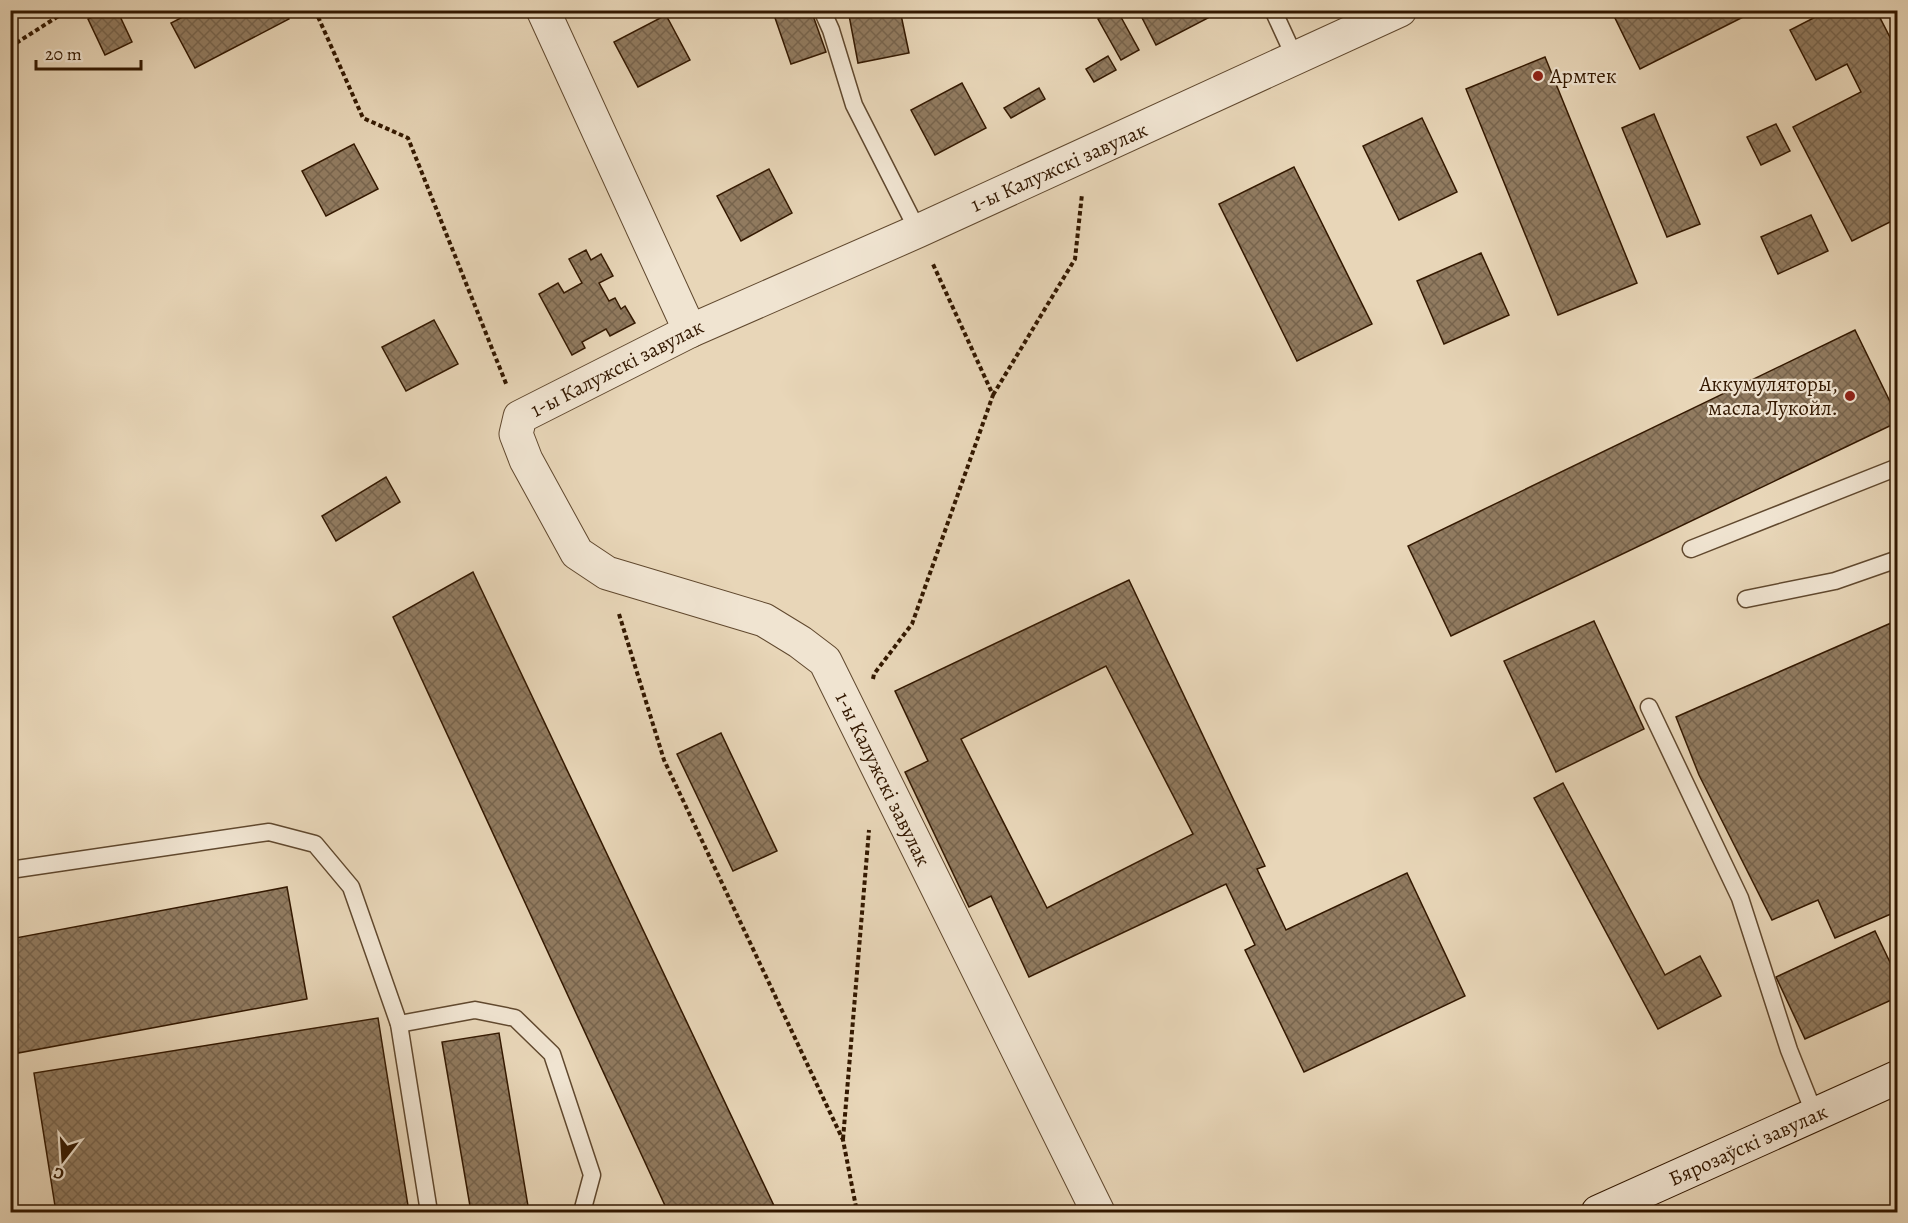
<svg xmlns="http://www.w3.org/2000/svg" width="1908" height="1223" font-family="Alegreya,serif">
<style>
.building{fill:url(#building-cross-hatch);stroke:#331800;stroke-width:1.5;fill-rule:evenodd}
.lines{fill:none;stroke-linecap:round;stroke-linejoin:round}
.lane-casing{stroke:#60482e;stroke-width:19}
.street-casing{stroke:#60482e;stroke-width:35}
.secondary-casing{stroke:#331800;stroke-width:35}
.path{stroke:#331800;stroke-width:4;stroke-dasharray:4.5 3;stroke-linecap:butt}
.lane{stroke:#f0e4d1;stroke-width:16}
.street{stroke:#f0e4d1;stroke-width:33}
.secondary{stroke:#f0e4d1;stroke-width:33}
.poi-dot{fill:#8f2418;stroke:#f0e4d1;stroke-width:2}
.labels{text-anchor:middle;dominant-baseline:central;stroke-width:4.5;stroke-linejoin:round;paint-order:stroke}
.poi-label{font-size:21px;fill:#331800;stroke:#f0e4d1;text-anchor:start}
.street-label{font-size:21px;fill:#331800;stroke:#f0e4d1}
</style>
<defs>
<pattern id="building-cross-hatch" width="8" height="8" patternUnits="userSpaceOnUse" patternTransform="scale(1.5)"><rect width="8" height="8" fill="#917b60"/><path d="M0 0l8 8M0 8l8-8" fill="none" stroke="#77644d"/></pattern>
</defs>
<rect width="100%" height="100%" fill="#e8d6b8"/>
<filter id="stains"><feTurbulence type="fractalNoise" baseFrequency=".00333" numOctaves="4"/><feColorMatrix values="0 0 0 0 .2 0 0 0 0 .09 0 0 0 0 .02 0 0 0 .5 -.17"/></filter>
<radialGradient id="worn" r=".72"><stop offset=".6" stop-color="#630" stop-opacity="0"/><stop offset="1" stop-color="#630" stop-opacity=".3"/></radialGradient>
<g class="building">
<path d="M106,10H117L132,42L105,55L88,19Z"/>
<path d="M196,10H285L289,19L195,68L171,23Z"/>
<path d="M787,10H811L826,52L791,64L774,15Z"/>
<path d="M848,10H900L909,53L858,63Z"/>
<path d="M1113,10H1117L1139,50L1121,60L1098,19Z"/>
<path d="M1138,10H1204L1208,18L1156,45Z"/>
<path d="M1611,10H1757L1640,69Z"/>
<path d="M1829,10H1876L1898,53V218L1852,241L1793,127L1861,92L1847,64L1816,80L1790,30Z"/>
<path d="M666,15L690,60L638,87L614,42Z"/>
<path d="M1108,56L1116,70L1094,82L1086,69Z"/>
<path d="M1545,57L1637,283L1558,315L1466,89Z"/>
<path d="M962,83L986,128L935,155L911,110Z"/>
<path d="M1039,88L1045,99L1011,118L1004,108Z"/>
<path d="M1654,114L1700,224L1667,237L1622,128Z"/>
<path d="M1422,118L1457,192L1399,220L1363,146Z"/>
<path d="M1776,124L1790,151L1761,165L1747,137Z"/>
<path d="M354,144L378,189L326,216L302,171Z"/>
<path d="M1294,167L1372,324L1297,361L1219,204Z"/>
<path d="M769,169L792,213L741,241L717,196Z"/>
<path d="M1811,215L1828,251L1778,274L1761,237Z"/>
<path d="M586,250L591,260L601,254L613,276L599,283L609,301L615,298L621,309L625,306L635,323L610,336L606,329L582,342L585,348L572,355L539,294L558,283L564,293L582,283L569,259Z"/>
<path d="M1481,253L1509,315L1444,344L1417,281Z"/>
<path d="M434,320L458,364L406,391L382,347Z"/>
<path d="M1855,330L1898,418V422L1451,636L1408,546Z"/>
<path d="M386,477L400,502L336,541L322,516Z"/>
<path d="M473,572L777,1212H668L393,617Z"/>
<path d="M1129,580L1265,866L1257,869L1286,930L1407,873L1465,996L1304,1072L1245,950L1255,945L1226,884L1029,977L991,896L969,907L905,772L928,761L895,691ZM1106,666L1193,834L1047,908L961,739Z"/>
<path d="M1898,620V911L1835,938L1818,900L1772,920L1699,775L1676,717Z"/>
<path d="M1594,621L1644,729L1556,772L1504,661Z"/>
<path d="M721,733L777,851L733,871L677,754Z"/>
<path d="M1563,783L1665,975L1700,956L1721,996L1658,1029L1534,798Z"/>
<path d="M287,887L307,999L18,1053L10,1004V939Z"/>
<path d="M1875,931L1898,979V997L1805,1039L1776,977Z"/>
<path d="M378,1018L409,1212H56L34,1073Z"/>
<path d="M499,1033L529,1212H471L442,1042Z"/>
</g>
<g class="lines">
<defs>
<g id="lane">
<path d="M822,10L831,30L854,105L918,231"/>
<path d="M1273,10L1296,60"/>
<path d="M1691,549L1898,467"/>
<path d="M1746,599L1835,581L1898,559"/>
<path d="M1649,707L1740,898L1789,1050L1815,1115"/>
<path d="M10,870L269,832L315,844L351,887L399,1024L429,1212"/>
<path d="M399,1024L475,1010L515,1018L552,1054L592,1175L582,1212"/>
</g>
<g id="street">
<path d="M543,10L690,331"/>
<path d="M1098,1212L825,661L800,642L764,620L607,573L577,553L526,460L516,434L520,417L690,331L918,231L1400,10"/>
</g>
<path id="secondary" d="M1598,1212L1898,1077"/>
</defs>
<use href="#lane" class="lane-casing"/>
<use href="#street" class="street-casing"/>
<use href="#secondary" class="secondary-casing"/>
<g class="path">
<path d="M315,10L363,118L408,138L507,386"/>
<path d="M10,47L68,10"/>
<path d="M993,395L1075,259L1082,194"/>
<path d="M619,614L664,760L843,1140L857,1212"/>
<path d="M873,679L874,674L912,624L993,395L932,262"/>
<path d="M843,1139L869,830"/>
</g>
<use href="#lane" class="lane"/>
<use href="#street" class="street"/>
<use href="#secondary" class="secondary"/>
</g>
<g class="poi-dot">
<circle cx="1538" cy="76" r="6"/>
<circle cx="1850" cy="396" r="6"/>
</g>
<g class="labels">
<g class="poi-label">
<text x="1550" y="76">Армтек</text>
<text x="1838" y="384" text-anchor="end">Аккумуляторы,<tspan x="1838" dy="24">масла Лукойл.</tspan></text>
</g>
<g class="street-label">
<text transform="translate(1059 167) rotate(-24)">1-ы Калужскі завулак</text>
<text transform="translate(617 368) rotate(-27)">1-ы Калужскі завулак</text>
<text transform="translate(883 779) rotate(64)">1-ы Калужскі завулак</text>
<text transform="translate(1748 1145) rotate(-24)">Бярозаўскі завулак</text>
</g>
</g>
<rect width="1908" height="1223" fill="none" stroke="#e8d6b8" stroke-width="36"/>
<rect x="12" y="12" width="1884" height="1199" fill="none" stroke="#331800" stroke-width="3"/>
<rect x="18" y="18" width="1872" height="1187" fill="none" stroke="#331800" stroke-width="1.5"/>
<g transform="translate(63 1160) rotate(197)" stroke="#f0e4d1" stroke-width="4.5" paint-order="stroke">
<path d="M0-4.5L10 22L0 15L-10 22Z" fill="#331800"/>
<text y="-9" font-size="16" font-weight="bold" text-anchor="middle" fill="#331800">С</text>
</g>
<path d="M36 60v9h105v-9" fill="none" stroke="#331800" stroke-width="3"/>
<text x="45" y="60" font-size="18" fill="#331800" stroke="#f0e4d1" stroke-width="4.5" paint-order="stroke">20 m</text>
<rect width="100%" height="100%" filter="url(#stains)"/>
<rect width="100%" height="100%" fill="url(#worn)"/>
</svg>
